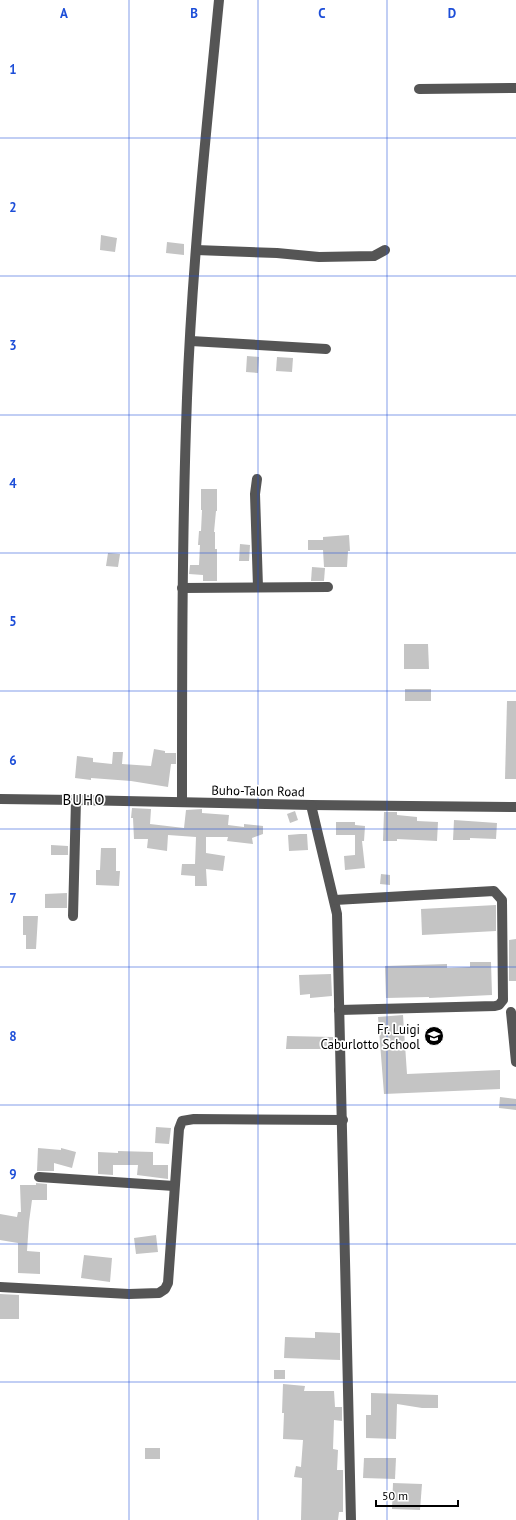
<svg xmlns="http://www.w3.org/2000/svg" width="516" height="1520" font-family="'PT Sans',sans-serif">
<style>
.building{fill:#c4c4c4}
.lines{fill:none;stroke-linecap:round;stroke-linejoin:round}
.minor{stroke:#555;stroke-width:10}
.grid{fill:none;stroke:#1d4ed8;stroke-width:1;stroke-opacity:0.55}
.labels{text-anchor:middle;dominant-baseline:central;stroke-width:3.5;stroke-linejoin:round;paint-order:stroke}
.street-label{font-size:13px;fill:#000;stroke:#fff}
.poi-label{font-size:13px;fill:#000;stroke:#fff;text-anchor:end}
.quarter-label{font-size:15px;letter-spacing:1px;fill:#000;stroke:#fff}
.grid-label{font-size:13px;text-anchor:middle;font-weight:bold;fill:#1d4ed8;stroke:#fff;stroke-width:3.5;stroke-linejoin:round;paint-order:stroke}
</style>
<rect width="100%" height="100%" fill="#fff"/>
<g class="building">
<path d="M101,235L117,238L115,252L100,250Z"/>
<path d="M167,242L184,244V255L166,253Z"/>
<path d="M247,356L259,357L258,373L246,372Z"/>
<path d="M277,357L293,358L292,372L276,371Z"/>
<path d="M201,489H217V511H216L214,532H215V549H217V581H203V575L189,574L190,565H199L200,545H198L199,531H201L202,510H201Z"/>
<path d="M349,535L350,551H348L347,567H324L323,550H308V540H323V537Z"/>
<path d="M240,544L250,545L249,561H239Z"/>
<path d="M108,553L120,554L118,567L106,566Z"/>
<path d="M312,567L325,568L324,581H311Z"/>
<path d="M404,644H428L429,669H404Z"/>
<rect x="405" y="689" width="26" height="12"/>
<path d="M507,701H516V779H505Z"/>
<path d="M154,749L165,751V753H176V764H171L168,787L131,781L91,778V780L75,778L77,756L93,758V762L112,764L113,752H123L122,764L151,766Z"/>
<path d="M132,808L151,809L150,824L184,828L186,810L202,809V813L229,815L228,825L244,827V824L263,826V834L252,838L253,844L227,841L228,837H206V853L225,856L223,871L206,869L207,886H195V876L181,875L182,864H195L196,837L168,835L167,851L147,848L148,839H134L133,818H131Z"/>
<path d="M295,811L298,820L290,823L287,814Z"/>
<path d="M384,812H397V815L417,817V821L438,822L437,841L397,839V841H383Z"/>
<path d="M454,820L497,823L496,839L470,838V840H453Z"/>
<path d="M336,822H355V825L365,826L364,841H362L365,868L345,870L344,856L355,855V835H336Z"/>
<path d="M300,834H307L308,850L289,851L288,835Z"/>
<path d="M51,845L68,846V855H51Z"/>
<path d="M101,848H116V871H120L119,886L96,885V870H100Z"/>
<path d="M381,874L390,875V885L380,884Z"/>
<path d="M67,893V908H45V894Z"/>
<path d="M496,905V931L422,935L421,909Z"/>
<path d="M23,916H38L36,949H26V935H23Z"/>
<path d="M516,939V981H509V940Z"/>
<path d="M470,962H491L492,995L429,998V997L386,998L385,966L447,964V968L470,967Z"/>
<path d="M331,974L332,996L310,998V994L300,995L299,975Z"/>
<path d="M403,1015L407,1074L500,1070V1089L384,1094L378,1017Z"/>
<path d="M287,1036L333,1037L334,1049H286Z"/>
<path d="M500,1097L516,1099V1110L499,1108Z"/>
<path d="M156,1127L171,1128L169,1144L155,1143Z"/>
<path d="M38,1148L61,1150V1148L76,1152L72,1168L54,1163V1171H37Z"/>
<path d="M118,1151L153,1152V1165H168V1179L137,1175L138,1165H113V1175L98,1174V1152L118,1153Z"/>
<path d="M36,1183L47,1184V1200H32L29,1222L27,1251L40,1252V1274L18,1273V1243L0,1240V1214L17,1217L18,1212H21L20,1185H36Z"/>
<path d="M156,1235L158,1252L136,1254L134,1238Z"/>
<path d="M84,1255L112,1258L110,1282L81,1278Z"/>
<path d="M0,1294L19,1295V1319H0Z"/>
<path d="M315,1332L340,1333V1360L284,1358L285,1337L315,1338Z"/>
<rect x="274" y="1370" width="11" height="9"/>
<path d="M283,1384L305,1386L304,1391H334L335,1407H342V1421L334,1420L333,1449L338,1450L337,1470H343V1512H339L338,1520H301L302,1478L294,1477L296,1466L301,1467L303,1440L283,1439L284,1413H282Z"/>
<path d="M371,1393L438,1395V1408H422L397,1404L396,1439L366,1438V1415H371Z"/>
<rect x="145" y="1448" width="15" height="11"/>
<path d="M364,1458H396L395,1479L363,1478Z"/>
<path d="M393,1483L422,1484L420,1510L392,1509Z"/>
</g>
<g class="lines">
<g class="minor">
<path d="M419,89L516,88"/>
<path d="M196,250L277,253L319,257L374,256L385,250"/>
<path d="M191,341L326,349"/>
<path d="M257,479L255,494L258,587"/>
<path d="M182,588L328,587"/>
<path d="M0,799L76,800L311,805L516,807"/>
<path d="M182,802C182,667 182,533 187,398C192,265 206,133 219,0"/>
<path d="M311,805L337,914L351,1520"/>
<path d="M335,900L494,891L502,900L503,1000L499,1005L495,1006L339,1010"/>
<path d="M73,916L76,800"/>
<path d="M511,1012L516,1062"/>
<path d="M39,1177L174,1186"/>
<path d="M0,1287L129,1294L159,1293L165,1289L168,1283L179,1129L182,1121L194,1119L343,1120"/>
</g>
</g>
<path class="grid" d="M129,0V1520M258,0V1520M387,0V1520M0,138H516M0,276H516M0,415H516M0,553H516M0,691H516M0,829H516M0,967H516M0,1105H516M0,1244H516M0,1382H516"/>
<defs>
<symbol id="school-disc" viewBox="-11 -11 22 22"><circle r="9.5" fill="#000" stroke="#fff"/><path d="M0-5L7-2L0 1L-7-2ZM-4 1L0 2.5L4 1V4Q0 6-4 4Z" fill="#fff"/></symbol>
</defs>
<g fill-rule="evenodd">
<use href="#school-disc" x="423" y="1025" width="22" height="22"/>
</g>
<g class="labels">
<g class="street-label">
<text transform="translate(258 791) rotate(1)">Buho-Talon Road</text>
</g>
<g class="poi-label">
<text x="420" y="1029">Fr. Luigi<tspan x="420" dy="15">Caburlotto School</tspan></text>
</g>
<g class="quarter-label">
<text x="84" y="799">BUHO</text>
</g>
</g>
<g class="grid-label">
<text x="64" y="18">A</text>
<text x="194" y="18">B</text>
<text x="322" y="18">C</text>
<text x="452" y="18">D</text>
<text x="13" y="74">1</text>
<text x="13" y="212">2</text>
<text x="13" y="350">3</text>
<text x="13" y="488">4</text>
<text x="13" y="626">5</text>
<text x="13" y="765">6</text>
<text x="13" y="903">7</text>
<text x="13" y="1041">8</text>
<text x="13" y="1179">9</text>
</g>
<path d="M376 1500v6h82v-6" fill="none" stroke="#000000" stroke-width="2"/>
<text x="382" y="1500" font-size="12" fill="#000000" stroke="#ffffff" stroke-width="3" paint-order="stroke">50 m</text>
</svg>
